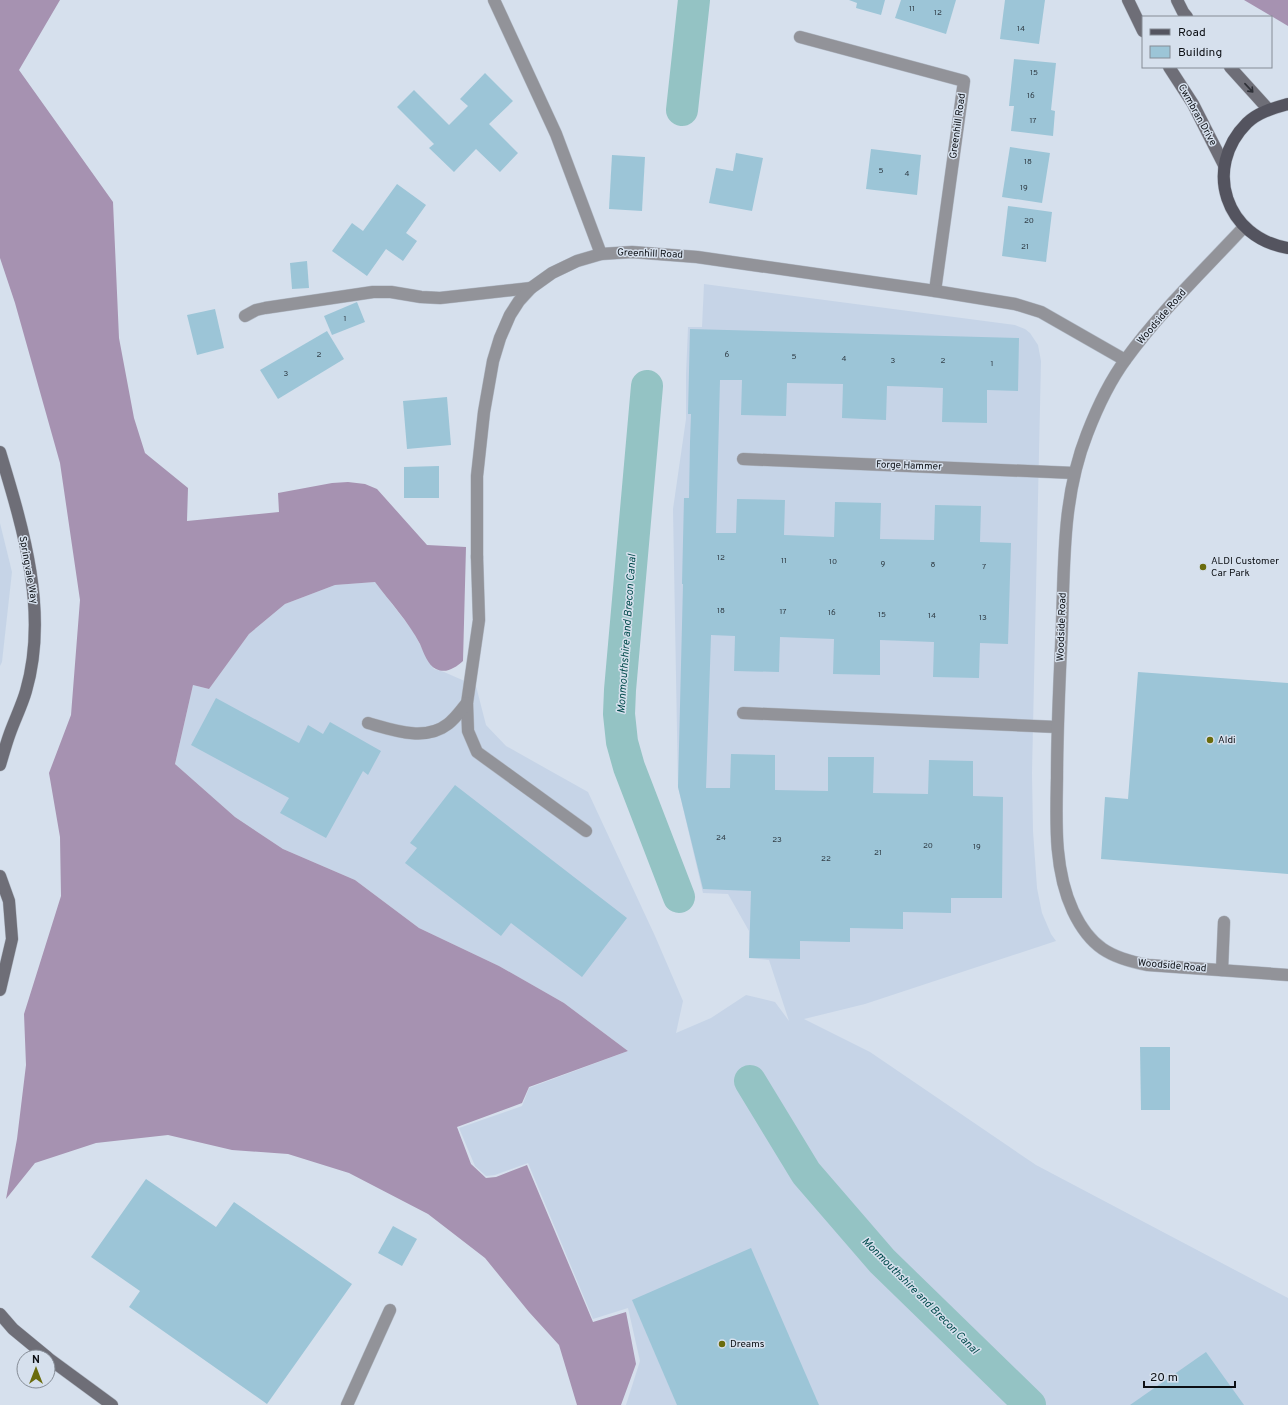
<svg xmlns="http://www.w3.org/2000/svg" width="1288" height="1405" font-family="Overpass,sans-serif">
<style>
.built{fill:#c6d4e7}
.forest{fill:#a692b1}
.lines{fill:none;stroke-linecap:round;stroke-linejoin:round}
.canal{stroke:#94c3c4;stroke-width:32}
.building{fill:#9cc5d7}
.lane-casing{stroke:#b2bac6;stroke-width:13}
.street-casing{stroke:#b2bac6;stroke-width:13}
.secondary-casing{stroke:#b2bac6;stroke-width:13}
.primary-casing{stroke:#b2bac6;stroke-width:13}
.lane{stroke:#929399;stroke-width:12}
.street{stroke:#929399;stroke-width:12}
.secondary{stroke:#6e6e77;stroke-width:12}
.primary{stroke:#54545f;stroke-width:12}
.oneway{stroke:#2e3037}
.poi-dot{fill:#6b6c0d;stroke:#d6e0ed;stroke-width:1.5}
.labels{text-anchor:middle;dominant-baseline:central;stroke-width:3;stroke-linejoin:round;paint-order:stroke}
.number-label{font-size:8px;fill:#303c45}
.street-label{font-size:10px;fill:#0c0f14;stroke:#d6e0ed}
.poi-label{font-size:10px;fill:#0c0f14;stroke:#d6e0ed;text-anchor:start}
.water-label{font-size:11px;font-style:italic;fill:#004a4b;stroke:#d6e0ed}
</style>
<rect width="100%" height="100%" fill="#d6e0ed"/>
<g class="built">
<path d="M704,284L1015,325L1025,329L1030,333L1038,345L1041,361L1032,773L1033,831L1037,888L1042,913L1051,934L1056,941L865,1004L804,1019L870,1052L1036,1165L1288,1298V1405H626L640,1361L628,1308L593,1319L528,1163L495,1175L486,1176L475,1166L459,1128L522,1106L529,1088L628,1051L564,1003L499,966L419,928L355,880L283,849L235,817L175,764L193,685L209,689L249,634L285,604L335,585L375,582L413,631L428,660L434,669L444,672L476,686L486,725L506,746L588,792L655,936L683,1001L676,1033L711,1018L746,995L775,1002L789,1021L769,960L749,958V931L728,894L703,893L678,787L673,509L686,419V375L688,327H702Z"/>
<path d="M0,523L12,572L2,662L0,666Z"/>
</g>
<g class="forest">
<path d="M0,0H60L19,70L113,202L119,338L134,418L145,453L188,488L187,521L279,512L278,493L332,483L348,482L365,484L377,489L427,545L466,547L463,661C455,668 446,674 436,669C428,666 423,651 420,644C408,621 390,602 375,582L335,585L285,604L249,634L209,689L193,685L175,764L235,817L283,849L355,880L419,928L499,966L564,1003L628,1051L529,1087L522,1103L457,1127L471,1164L486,1178L496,1177L527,1165L593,1322L626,1312L636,1364L621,1405H577L559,1345L529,1312L485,1258L428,1214L349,1173L288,1154L232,1150L168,1135L96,1143L35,1163L6,1199L17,1139L26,1065L24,1014L61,896L60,837L49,773L71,715L80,600L60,463L15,303L0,258Z"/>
<path d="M1244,0H1288V26Z"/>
</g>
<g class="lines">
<g class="canal">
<path d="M682,110L694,0"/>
<path d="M647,386L620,690L619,714L622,742L629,767L679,897"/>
<path d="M750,1081L806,1173L882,1261L1030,1405"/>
</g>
</g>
<g class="building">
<path d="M849,0H885L881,15L856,8L857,3Z"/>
<path d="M901,0H956L946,34L895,18Z"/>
<path d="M1005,0H1045L1039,44L1000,39Z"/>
<path d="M1014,59L1056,63L1051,110L1055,111L1053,136L1011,131L1014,106H1009Z"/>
<path d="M485,73L513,101L489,124L518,153L500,172L476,149L454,172L429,148L434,144L397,107L414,90L449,125L468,106L460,99Z"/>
<path d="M1010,147L1050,153L1042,203L1002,197Z"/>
<path d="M871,149L921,155L917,195L866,189Z"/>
<path d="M736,153L763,158L752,211L709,203L716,168L733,171Z"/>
<path d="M612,155L645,157L642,211L609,209Z"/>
<path d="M397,184L426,205L406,233L417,241L403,261L386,249L367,276L332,251L352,223L363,231Z"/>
<path d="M1008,206L1052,212L1046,262L1002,256Z"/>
<path d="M307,261L309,288L292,289L290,263Z"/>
<path d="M357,302L365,322L332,335L324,316Z"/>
<path d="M215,309L224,348L197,355L187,315Z"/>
<path d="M690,329L1019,338L1018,391L987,390V423L942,422L943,388L920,387L887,386L886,420L842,418L843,384L787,383L786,416L741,415L742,380H720L716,533H736L737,499L785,500L784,535L834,537L835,502L881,503L880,539L934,540L935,505L981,506L980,542L1011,543L1008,644L980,643L979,678L933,677L934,642L880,640V675L833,674L834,639L806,638L780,637L779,672L734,671L735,636L711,635L706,788H730L731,754L775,755V790L828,791V757H874L873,793L928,794L929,760L973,761V796L1003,797L1002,898H951V913L903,912V929L850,928V942L800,941V959L749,958L751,891L703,889L678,787L683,584H682L684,498H689L690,442L691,414H688Z"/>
<path d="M327,331L344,359L278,399L260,370Z"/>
<path d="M447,397L451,445L407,449L403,401Z"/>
<path d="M439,466V498H404V467Z"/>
<path d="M1138,672L1288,683V874L1101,859L1105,797L1128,799Z"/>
<path d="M216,698L299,743L308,725L323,734L330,722L381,751L368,775L363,771L326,838L280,813L289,798L191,745Z"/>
<path d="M455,785L627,918L582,977L511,923L501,936L405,863L417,848L410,843Z"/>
<path d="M1140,1047H1170V1110H1141Z"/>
<path d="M146,1179L216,1227L234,1202L352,1284L267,1404L129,1307L140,1291L91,1257Z"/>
<path d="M393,1226L417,1239L402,1266L378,1253Z"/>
<path d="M751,1248L819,1405H677L632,1300Z"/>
<path d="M1206,1352L1244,1405H1130Z"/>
</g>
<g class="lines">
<defs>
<g id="lane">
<path d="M494,0L556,134L601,254"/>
<path d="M245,316L256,310L265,308L373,292H391L421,297L440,298L531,288"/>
<path d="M743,459L1074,473"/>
<path d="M477,557L479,620L467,703L468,731L477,752L586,831"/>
<path d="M743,713L1057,727"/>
<path d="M368,723C393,730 425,742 448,724C456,718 461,710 467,703"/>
<path d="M347,1405L390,1310"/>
</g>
<g id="street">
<path d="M800,37L964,81L935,291"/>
<path d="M1244,227C1204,270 1160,312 1126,359C1109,382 1097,408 1087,434C1060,502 1065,575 1061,647C1059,691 1057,734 1057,778C1056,823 1054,870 1073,911C1090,947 1110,958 1148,965L1288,975"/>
<path d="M477,557V476L484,412L493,361L500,338L510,315L519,301L531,288L552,273L577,261L601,254L632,252L697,257L935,291L1015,304L1041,312L1125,360"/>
<path d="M1222,970L1224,922"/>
</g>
<g id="secondary">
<path d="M1128,0L1143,31"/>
<path d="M1177,0L1183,12L1187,17"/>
<path d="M1169,67L1193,104L1224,165"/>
<path d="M1230,67L1268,109"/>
<path d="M0,452C23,528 49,612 26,691C22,705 15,719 10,733C6,744 3,755 0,765"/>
<path d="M0,876L9,901L12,939L0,990"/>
<path d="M0,1314L13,1329L47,1357"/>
<path d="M48,1358L112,1405"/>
</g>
<path id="primary" d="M1288,104C1274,108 1258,112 1247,123C1202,168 1226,238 1288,248"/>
</defs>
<use href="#lane" class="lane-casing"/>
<use href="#street" class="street-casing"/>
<use href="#secondary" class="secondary-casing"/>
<use href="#primary" class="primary-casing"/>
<use href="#lane" class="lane"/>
<use href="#street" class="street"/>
<use href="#secondary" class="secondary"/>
<use href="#primary" class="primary"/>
</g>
<defs><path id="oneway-shaft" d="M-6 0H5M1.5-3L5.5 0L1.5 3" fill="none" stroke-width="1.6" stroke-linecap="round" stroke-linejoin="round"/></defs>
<use class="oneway" href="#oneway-shaft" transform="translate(1249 88) rotate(47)"/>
<g class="poi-dot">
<circle cx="1203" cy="567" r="4"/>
<circle cx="1210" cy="740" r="4"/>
<circle cx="722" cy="1344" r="4"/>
</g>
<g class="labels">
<g class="number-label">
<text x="912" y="9">11</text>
<text x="938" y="13">12</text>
<text x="1021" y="29">14</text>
<text x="1034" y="73">15</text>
<text x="1031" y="96">16</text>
<text x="1033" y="121">17</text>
<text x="1028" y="162">18</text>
<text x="881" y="171">5</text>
<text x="907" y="174">4</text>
<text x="1024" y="188">19</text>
<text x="1029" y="221">20</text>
<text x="1025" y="247">21</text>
<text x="345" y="319">1</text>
<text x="319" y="355">2</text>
<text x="727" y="355">6</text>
<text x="794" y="357">5</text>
<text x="844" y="359">4</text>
<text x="893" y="361">3</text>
<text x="943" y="361">2</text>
<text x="992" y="364">1</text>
<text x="286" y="374">3</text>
<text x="721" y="558">12</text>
<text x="784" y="561">11</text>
<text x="833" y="562">10</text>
<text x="883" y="564">9</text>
<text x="933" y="565">8</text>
<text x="984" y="567">7</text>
<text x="721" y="611">18</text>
<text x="783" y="612">17</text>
<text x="832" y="613">16</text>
<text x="882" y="615">15</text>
<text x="932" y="616">14</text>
<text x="983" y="618">13</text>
<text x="721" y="838">24</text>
<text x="777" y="840">23</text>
<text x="928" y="846">20</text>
<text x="977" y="847">19</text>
<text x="878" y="853">21</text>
<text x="826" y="859">22</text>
</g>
<g class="street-label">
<text transform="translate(1197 115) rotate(61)">Cwmbran Drive</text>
<text transform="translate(958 126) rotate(-82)">Greenhill Road</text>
<text transform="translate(650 254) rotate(2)">Greenhill Road</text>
<text transform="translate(1162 317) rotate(-49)">Woodside Road</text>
<text transform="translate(909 466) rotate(2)">Forge Hammer</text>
<text transform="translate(28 570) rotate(80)">Springvale Way</text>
<text transform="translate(1062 627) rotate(-88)">Woodside Road</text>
<text transform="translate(1172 966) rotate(5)">Woodside Road</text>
</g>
<g class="poi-label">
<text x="1211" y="561">ALDI Customer<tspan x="1211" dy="12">Car Park</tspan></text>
<text x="1218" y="740">Aldi</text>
<text x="730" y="1344">Dreams</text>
</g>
<g class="water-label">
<text transform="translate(627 634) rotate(-86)">Monmouthshire and Brecon Canal</text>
<text transform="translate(920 1296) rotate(45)">Monmouthshire and Brecon Canal</text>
</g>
</g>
<rect x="1142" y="16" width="130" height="52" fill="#d6e0ed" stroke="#858c96"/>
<rect x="1150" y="29" width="20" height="6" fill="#54545f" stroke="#858c96"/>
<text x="1178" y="36" font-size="12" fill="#0c0f14">Road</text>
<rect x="1150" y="46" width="20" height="12" fill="#9cc5d7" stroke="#858c96"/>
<text x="1178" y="56" font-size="12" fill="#0c0f14">Building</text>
<g transform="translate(36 1369)"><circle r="19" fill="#d6e0ed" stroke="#858c96"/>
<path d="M0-3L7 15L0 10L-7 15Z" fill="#6b6c0d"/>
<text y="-6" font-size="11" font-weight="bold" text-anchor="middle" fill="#0c0f14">N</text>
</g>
<path d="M1144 1381v6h91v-6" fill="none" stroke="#0c0f14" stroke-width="2"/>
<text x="1150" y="1381" font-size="12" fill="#0c0f14" stroke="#d6e0ed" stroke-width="3" paint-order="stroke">20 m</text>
</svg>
